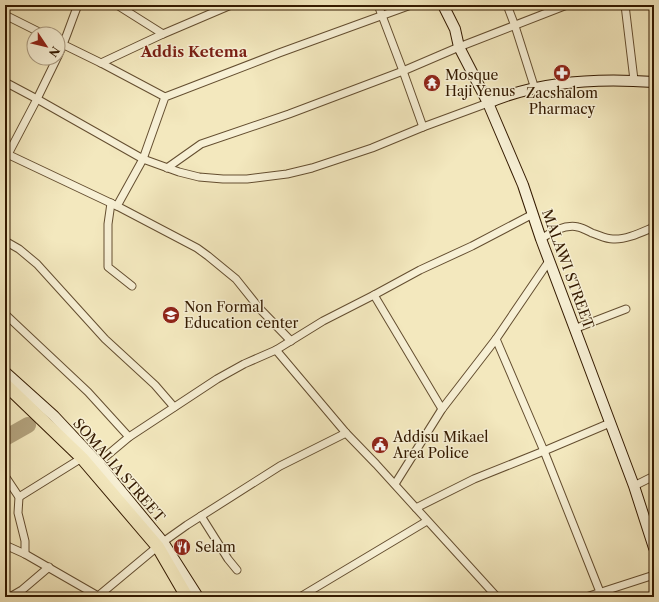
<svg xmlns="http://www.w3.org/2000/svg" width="659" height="602" font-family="'Libre Caslon Text',serif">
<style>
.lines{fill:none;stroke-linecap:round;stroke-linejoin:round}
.river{stroke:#b2a27d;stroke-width:16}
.street-casing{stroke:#644e30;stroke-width:9}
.secondary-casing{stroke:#341a00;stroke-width:12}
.primary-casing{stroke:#341a00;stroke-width:14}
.street{stroke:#f7f0d5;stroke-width:7}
.secondary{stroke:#f7f0d5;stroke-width:10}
.primary{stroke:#f3e8be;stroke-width:12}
.labels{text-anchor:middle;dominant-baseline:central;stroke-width:3;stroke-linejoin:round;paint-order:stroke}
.poi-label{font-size:14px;fill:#341a00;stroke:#f7f0d5;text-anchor:start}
.street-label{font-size:14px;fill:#341a00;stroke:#f7f0d5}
.neighbourhood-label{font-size:15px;font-weight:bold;fill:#7a1f14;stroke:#f7f0d5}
</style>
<rect width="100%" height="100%" fill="#f3e8be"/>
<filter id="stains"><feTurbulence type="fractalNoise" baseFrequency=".005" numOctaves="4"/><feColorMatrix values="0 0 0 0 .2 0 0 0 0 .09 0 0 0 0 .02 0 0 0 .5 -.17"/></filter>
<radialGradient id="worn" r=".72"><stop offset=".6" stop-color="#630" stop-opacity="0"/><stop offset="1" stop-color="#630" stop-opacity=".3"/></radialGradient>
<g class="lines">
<path class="river" d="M5,438L28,425"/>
<defs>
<g id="street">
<path d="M117,5L163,34"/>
<path d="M378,5L403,71L423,127"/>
<path d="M507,5L515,26L535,89"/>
<path d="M625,5L634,80"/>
<path d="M5,15L43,34"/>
<path d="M58,42L101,63L165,97"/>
<path d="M58,56C66,39 71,22 78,5"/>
<path d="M101,63L163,34L231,5"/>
<path d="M5,82L37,99L143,159L179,172L199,177L223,179H247L287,174L312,168L372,148L423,127L488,103"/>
<path d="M5,153L117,206L197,248L208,256L236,279L260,309L291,341"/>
<path d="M5,160L37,99L57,58"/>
<path d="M167,168L201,144L289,114L403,71L459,47L567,5"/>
<path d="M111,203L108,224V267L132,286"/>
<path d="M117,206L143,159L165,97L279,53L411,5"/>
<path d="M541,239C551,232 565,224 578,227C583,228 588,231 592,233C599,235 606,239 613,239C626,240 642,232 654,227"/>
<path d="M5,241L19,249L37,264L105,339L155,385L174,407"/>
<path d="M374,295L442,409"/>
<path d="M5,314L88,392L129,437"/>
<path d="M574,329L626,309"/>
<path d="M496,339L544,451L600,592"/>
<path d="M276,350L346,433L376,464L416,508L497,597"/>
<path d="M98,463L129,437L217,379L244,364L276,350L323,321L374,295L420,270L472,246L533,214"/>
<path d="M5,476L19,497L18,513L25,541V554"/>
<path d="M395,484L442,409L496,339L549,261"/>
<path d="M634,486L654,476"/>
<path d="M19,497L85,456"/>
<path d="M416,508L474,479L544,451L610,423"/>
<path d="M201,516L228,559L237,570"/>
<path d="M5,545L25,554L98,596"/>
<path d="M10,597L22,590L49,567"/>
<path d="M97,597L163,542L187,525L280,466L346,433"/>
<path d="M300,597L427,521"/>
<path d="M586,597L654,575"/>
</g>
<g id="secondary">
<path d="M443,5L455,29L459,47L488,103L523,185L541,239L634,486L654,548"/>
<path d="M488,103C538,81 600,78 654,82"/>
<path d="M5,372L54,416L98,463L163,542L198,597"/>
</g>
<path id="primary" d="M5,384L82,458L158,547L187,597"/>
</defs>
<use href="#street" class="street-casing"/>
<use href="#secondary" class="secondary-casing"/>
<use href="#primary" class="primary-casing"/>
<use href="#street" class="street"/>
<use href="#secondary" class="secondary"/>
<use href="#primary" class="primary"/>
</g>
<defs>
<symbol id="pharmacy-disc" viewBox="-11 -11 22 22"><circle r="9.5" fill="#8f2418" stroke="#f7f0d5"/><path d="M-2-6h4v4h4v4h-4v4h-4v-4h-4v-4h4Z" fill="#fff"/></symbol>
<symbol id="temple-disc" viewBox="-11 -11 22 22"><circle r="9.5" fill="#8f2418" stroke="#f7f0d5"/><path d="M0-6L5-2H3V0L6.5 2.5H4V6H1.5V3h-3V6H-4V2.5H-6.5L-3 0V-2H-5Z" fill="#fff"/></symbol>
<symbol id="school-disc" viewBox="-11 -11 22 22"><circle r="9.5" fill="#8f2418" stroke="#f7f0d5"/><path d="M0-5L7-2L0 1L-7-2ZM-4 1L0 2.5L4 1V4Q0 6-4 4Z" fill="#fff"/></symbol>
<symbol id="civic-disc" viewBox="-11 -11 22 22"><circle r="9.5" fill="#8f2418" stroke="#f7f0d5"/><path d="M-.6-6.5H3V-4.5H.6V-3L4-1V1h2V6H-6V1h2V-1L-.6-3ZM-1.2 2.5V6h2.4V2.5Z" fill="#fff"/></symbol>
<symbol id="restaurant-disc" viewBox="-11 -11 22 22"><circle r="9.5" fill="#8f2418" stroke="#f7f0d5"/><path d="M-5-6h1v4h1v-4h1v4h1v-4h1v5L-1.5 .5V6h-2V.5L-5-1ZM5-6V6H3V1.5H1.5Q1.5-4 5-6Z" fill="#fff"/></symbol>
</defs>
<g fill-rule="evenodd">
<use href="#pharmacy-disc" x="552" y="63" width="20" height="20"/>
<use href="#temple-disc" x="422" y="73" width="20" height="20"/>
<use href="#school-disc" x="161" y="305" width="20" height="20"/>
<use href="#civic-disc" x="370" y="435" width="20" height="20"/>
<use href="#restaurant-disc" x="172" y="537" width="20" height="20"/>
</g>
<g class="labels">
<g class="poi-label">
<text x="445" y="75">Mosque<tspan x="445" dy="16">Haji Yenus</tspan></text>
<text x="562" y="93" text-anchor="middle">Zacshalom<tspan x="562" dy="16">Pharmacy</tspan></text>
<text x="184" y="307">Non Formal<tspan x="184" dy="16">Education center</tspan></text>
<text x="393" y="437">Addisu Mikael<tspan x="393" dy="16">Area Police</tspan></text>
<text x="195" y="547">Selam</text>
</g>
<g class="street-label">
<text transform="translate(568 269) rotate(70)">MALAWI STREET</text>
<text transform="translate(119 470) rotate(49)">SOMALIA STREET</text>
</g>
<g class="neighbourhood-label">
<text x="194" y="51">Addis Ketema</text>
</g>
</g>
<rect width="659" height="602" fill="none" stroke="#f3e8be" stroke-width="20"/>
<rect x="6" y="6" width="647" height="590" fill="none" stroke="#341a00" stroke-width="2"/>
<rect x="10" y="10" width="639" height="582" fill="none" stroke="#341a00"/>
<g transform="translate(46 46) rotate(125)"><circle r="19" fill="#f7f0d5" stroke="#a99a80"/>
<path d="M0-3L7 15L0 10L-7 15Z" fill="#8f2418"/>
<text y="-6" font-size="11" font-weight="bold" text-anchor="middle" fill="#341a00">N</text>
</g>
<rect width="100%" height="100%" filter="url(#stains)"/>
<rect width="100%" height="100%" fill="url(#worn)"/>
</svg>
